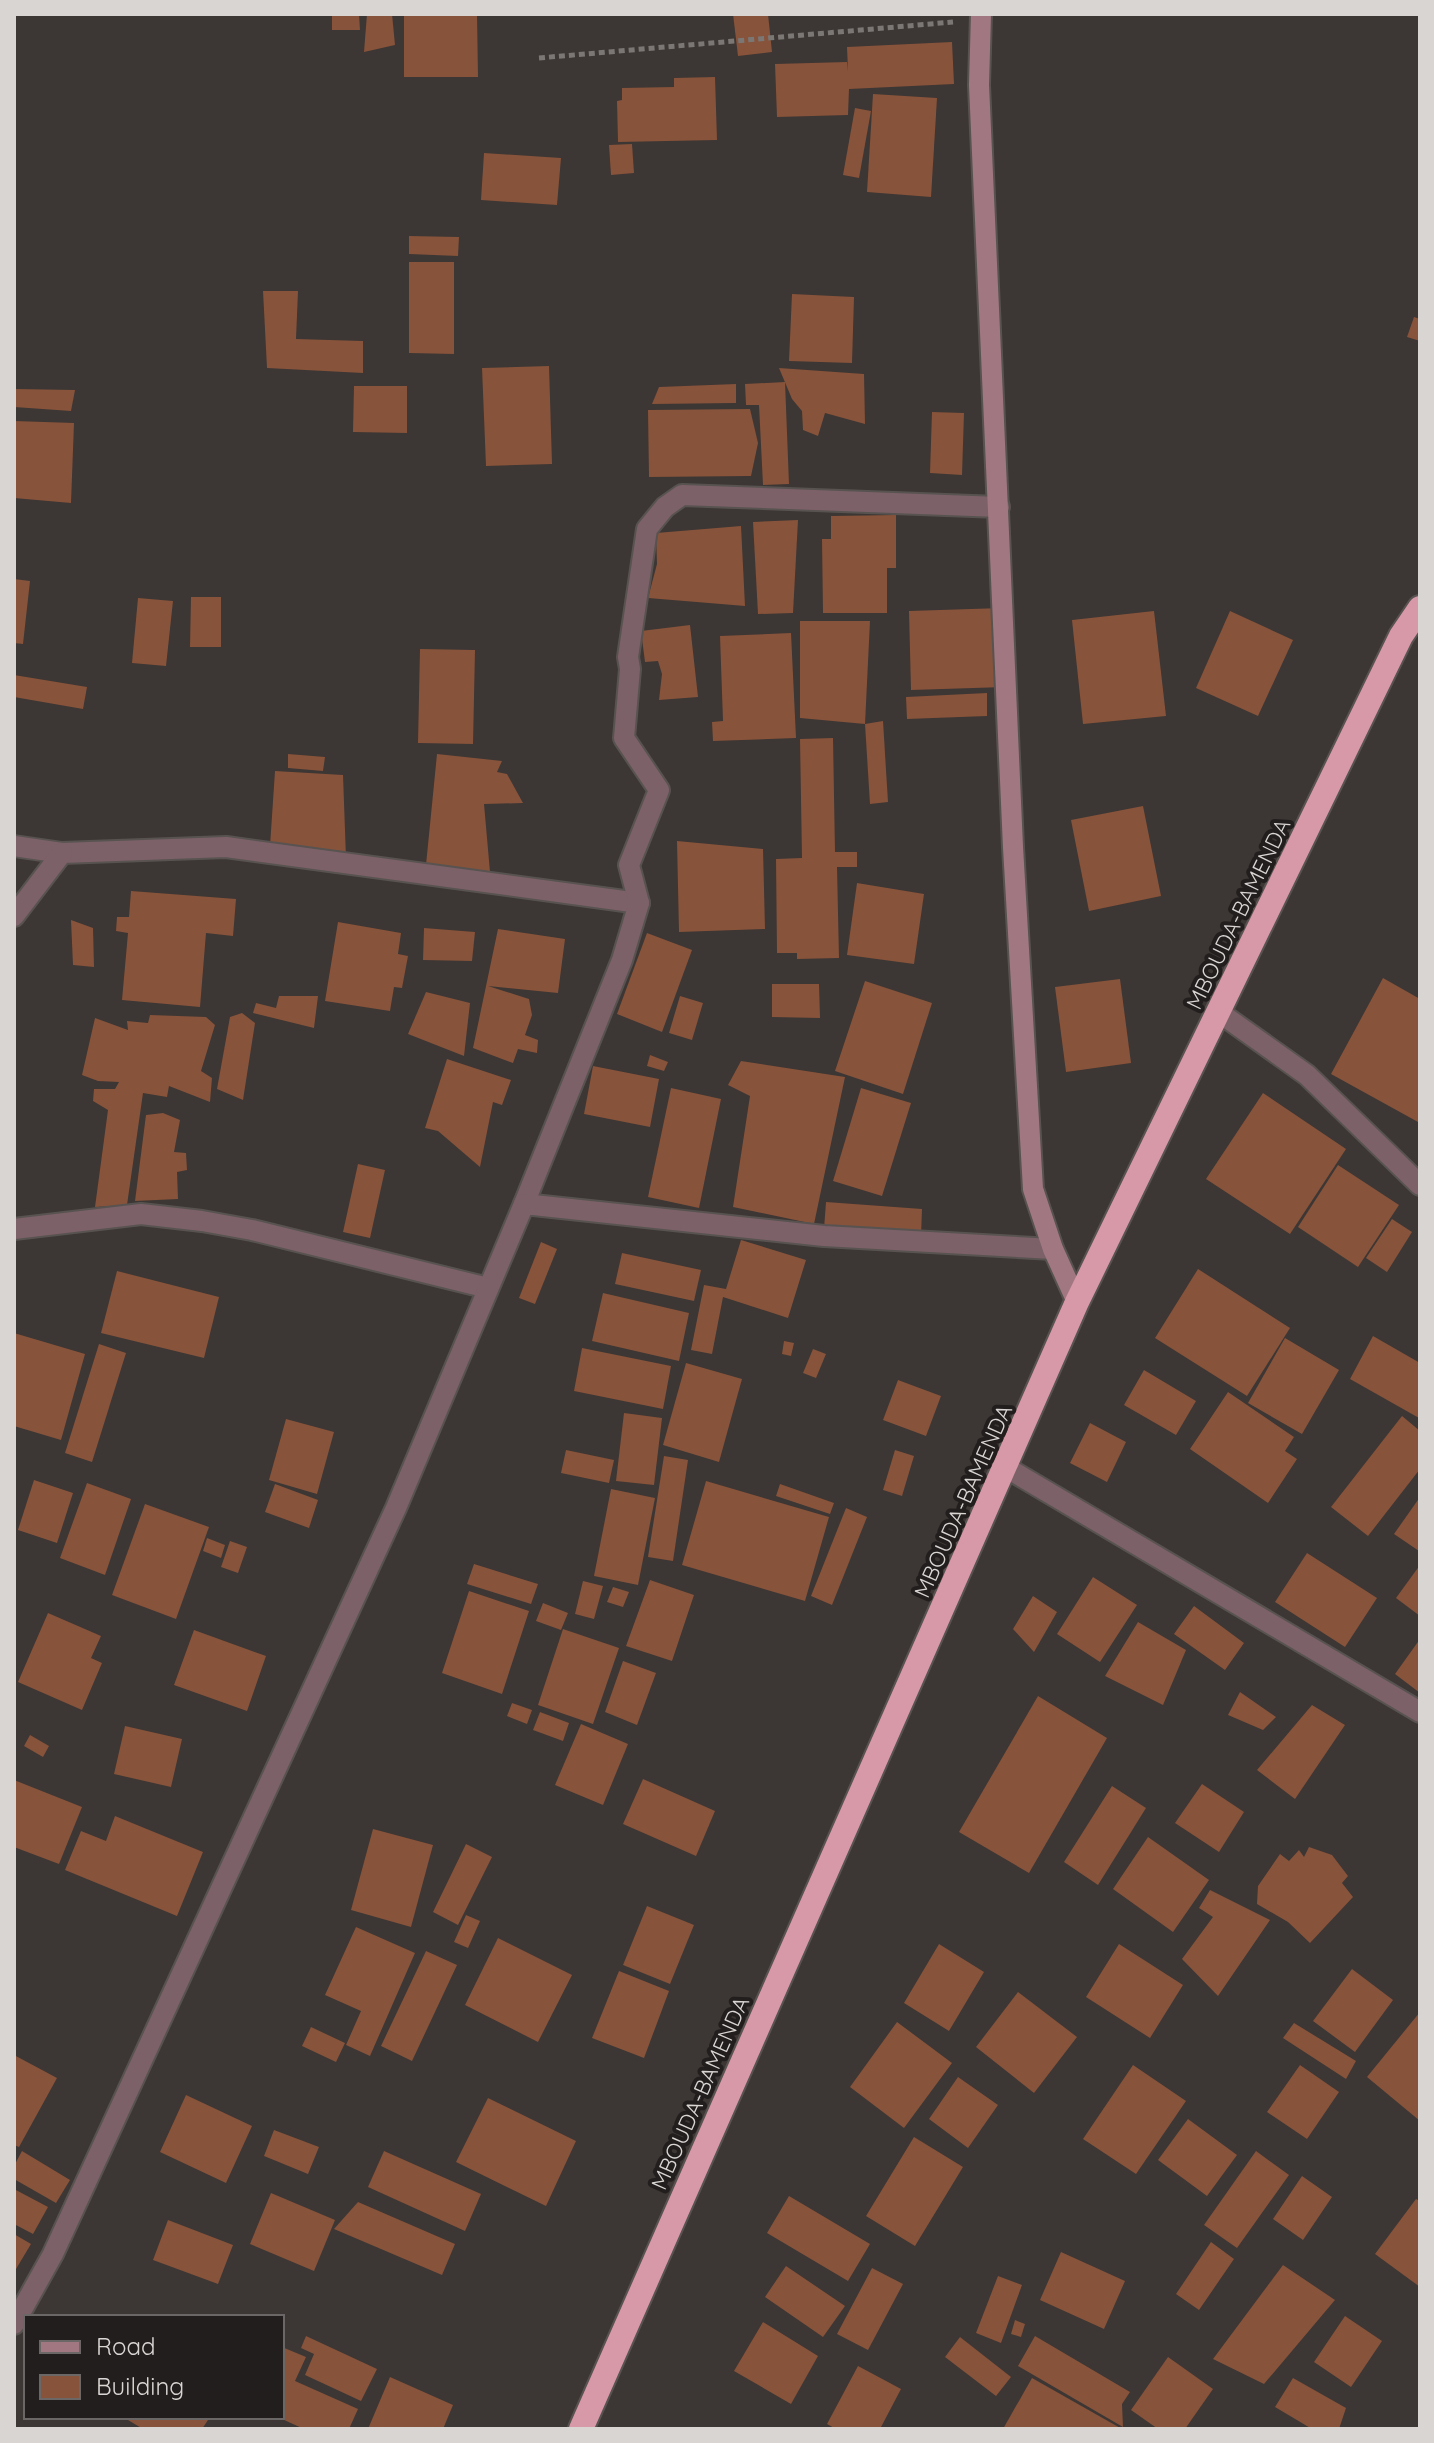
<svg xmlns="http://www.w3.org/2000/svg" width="1434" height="2443" font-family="Quicksand,sans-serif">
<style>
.building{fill:#87533a}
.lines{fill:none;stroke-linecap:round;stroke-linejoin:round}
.street-casing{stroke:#585351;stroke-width:24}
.secondary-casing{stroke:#585351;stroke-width:24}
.highway-casing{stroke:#585351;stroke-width:28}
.path{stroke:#7b7775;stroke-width:5;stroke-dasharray:6 4;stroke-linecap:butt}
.street{stroke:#7c6168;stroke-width:20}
.secondary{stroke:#a17882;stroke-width:20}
.highway{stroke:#d798a8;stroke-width:24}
.labels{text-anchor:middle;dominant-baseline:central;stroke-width:8;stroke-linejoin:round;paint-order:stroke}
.street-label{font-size:22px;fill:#d8d5d3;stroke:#211e1d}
</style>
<rect width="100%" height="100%" fill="#3c3634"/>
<g class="building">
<path d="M332,14H359L360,30H332Z"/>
<path d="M367,14H392L395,45L364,52Z"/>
<path d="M404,14H477L478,77H404Z"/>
<path d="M733,14H768L772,52L738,56Z"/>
<path d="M952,42L954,84L849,89L848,115L777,117L775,64L847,62L848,71L847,47Z"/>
<path d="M715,77L717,140L618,142L617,101L622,100V88L674,87V78Z"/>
<path d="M873,94L937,98L931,197L867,192Z"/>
<path d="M855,108L871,111L859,178L843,175Z"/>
<path d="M632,144L634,173L611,175L609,145Z"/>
<path d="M484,153L561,158L557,205L481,200Z"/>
<path d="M409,236L459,237L458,256L409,254Z"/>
<path d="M409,262H454V354L409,353Z"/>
<path d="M263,291H298L296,339L363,341V373L267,368Z"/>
<path d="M792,294L854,297L852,363L789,361Z"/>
<path d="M1414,317L1420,319V341L1407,337Z"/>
<path d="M549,366L552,464L486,466L482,368Z"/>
<path d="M779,368L864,374L865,424L825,413L818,436L803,430L802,411L792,399Z"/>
<path d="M785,382L789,484L763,485L759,405H746L745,384Z"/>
<path d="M736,384V403L652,404L659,387Z"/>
<path d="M354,386H407V433L353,432Z"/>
<path d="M14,389L75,390L71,411L14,407Z"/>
<path d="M750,409L758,443L751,476L649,477L648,410Z"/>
<path d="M932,412L964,413L962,475L930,473Z"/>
<path d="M14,421L74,423L71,503L14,498Z"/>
<path d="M896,515V568H887V613H823L822,539H831V516Z"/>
<path d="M798,520L793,613L758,614L753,522Z"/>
<path d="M741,526L745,606L648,598L657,564L656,533Z"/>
<path d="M14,579L30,581L23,644L14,643Z"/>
<path d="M191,597H221V647H190Z"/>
<path d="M138,598L173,601L166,666L132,663Z"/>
<path d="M1002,608L1005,687L911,690L909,611Z"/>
<path d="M1154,611L1166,716L1083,724L1072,620Z"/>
<path d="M1230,611L1293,640L1258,716L1196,688Z"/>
<path d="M800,621H870L865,724L800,718Z"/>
<path d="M690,625L698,697L659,700L662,674L658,661L645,662L641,631Z"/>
<path d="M791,633L796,738L713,741L712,722L723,721L720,636Z"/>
<path d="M420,649L475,650L473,744L418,743Z"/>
<path d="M14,675L87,687L83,709L14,697Z"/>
<path d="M987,693V716L907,719L906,697Z"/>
<path d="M883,721L888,802L870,804L865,724Z"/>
<path d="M833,738L835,852H857V867H837L839,958L797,959V953H777L776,859L802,858L800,739Z"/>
<path d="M288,754L325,757L323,771L288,768Z"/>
<path d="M437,754L502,761L497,772L507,774L523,803L484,804L490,872L426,865Z"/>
<path d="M275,771L343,775L346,858L270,846Z"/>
<path d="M1143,806L1161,896L1089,911L1071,820Z"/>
<path d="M677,841L763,849L765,929L679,932Z"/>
<path d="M857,883L924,894L914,964L847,955Z"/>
<path d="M131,891L236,899L233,936L206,933L200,1007L122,1000L128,933L116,931L117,917H129Z"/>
<path d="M71,920L93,928L94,967L73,965Z"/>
<path d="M338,922L401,933L398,954L408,956L402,988L394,987L390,1011L325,1001Z"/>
<path d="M424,928L475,932L472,961L423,960Z"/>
<path d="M498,929L565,939L558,993L488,986L529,999L532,1015L525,1035L538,1040L537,1053L518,1049L513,1063L473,1048Z"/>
<path d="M647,933L692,950L662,1032L617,1014Z"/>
<path d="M1383,978L1420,999L1418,1122L1331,1074Z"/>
<path d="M1120,979L1131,1063L1066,1072L1055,987Z"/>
<path d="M865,981L932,1003L903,1094L835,1071Z"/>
<path d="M772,984H819L820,1018L772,1017Z"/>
<path d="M426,992L470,1003L464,1056L408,1034Z"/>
<path d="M279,996H318L314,1028L253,1013L256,1003L276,1008Z"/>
<path d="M680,996L703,1003L692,1040L669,1033Z"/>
<path d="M242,1013L255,1023L243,1100L217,1089L230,1017Z"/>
<path d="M150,1015L206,1017L215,1025L201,1071L212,1078L210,1102L169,1086L167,1097L143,1093L127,1205L95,1207L108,1110L93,1101L94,1089H115L119,1082L98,1081L82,1075L95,1018L128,1030L127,1021L148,1023Z"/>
<path d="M650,1055L668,1062L664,1071L647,1066Z"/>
<path d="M447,1059L511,1080L502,1105L493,1102L480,1167L438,1131L425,1128Z"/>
<path d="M741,1061L845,1077L814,1224L733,1207L750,1096L728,1085Z"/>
<path d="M593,1066L659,1079L650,1127L584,1114Z"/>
<path d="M671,1088L721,1099L699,1208L648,1197Z"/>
<path d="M861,1088L911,1103L882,1196L833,1181Z"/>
<path d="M1263,1093L1346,1149L1290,1234L1206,1179Z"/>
<path d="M163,1113L180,1120L174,1152L186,1153L187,1170L177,1172L178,1199L135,1201L146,1115Z"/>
<path d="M358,1164L385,1170L370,1238L343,1232Z"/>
<path d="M1338,1165L1399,1205L1358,1267L1298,1227Z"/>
<path d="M826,1202L922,1209L921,1236L824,1229Z"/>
<path d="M1392,1219L1412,1232L1387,1272L1366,1258Z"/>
<path d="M741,1240L806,1260L788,1318L723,1297L712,1354L691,1350L704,1285L726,1289Z"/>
<path d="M541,1242L557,1249L535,1304L519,1298Z"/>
<path d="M622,1253L701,1270L694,1301L615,1284Z"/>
<path d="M1198,1269L1290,1328L1247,1396L1155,1338Z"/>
<path d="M117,1271L219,1297L204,1358L101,1333Z"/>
<path d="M603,1293L689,1313L679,1361L592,1341Z"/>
<path d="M14,1333L85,1354L61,1440L14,1426Z"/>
<path d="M1373,1336L1420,1363L1419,1418L1350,1379Z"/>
<path d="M1285,1338L1339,1370L1302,1434L1248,1403Z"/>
<path d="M784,1341L794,1343L791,1356L782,1354Z"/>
<path d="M99,1344L126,1353L92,1462L65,1453Z"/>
<path d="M582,1348L671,1366L663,1409L574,1391Z"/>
<path d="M813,1349L826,1354L816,1378L803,1373Z"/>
<path d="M686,1363L742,1379L719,1462L663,1445Z"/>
<path d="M1144,1370L1196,1401L1176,1435L1124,1405Z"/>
<path d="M898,1380L941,1396L926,1436L883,1420Z"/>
<path d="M1228,1392L1294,1437L1285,1451L1297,1459L1268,1503L1190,1449Z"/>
<path d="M624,1413L662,1418L654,1485L616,1481Z"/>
<path d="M1402,1416L1420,1431V1469L1368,1536L1331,1507Z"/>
<path d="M286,1419L334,1432L317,1494L269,1480Z"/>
<path d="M1090,1423L1126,1442L1107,1482L1070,1463Z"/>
<path d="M566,1450L614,1460L609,1483L561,1473Z"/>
<path d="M895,1450L914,1456L902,1496L883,1490Z"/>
<path d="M664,1456L688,1460L673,1561L648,1557Z"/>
<path d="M34,1480L73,1493L57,1543L18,1530Z"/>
<path d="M706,1481L829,1517L805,1601L682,1565Z"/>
<path d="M87,1483L131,1499L105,1575L60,1558Z"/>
<path d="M275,1484L318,1500L309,1528L265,1512Z"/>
<path d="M780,1484L834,1503L830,1514L776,1496Z"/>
<path d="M611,1489L655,1498L638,1585L594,1576Z"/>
<path d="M1420,1497V1549L1419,1551L1394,1534Z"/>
<path d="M145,1504L209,1527L176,1619L112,1595Z"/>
<path d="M846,1508L867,1517L832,1605L811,1596Z"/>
<path d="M207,1538L225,1545L221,1558L203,1551Z"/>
<path d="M230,1541L247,1547L238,1573L221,1567Z"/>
<path d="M1307,1553L1377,1598L1345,1647L1275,1602Z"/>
<path d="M474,1564L538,1584L531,1604L467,1584Z"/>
<path d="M1420,1565V1616L1396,1598Z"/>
<path d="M1093,1577L1137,1605L1100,1662L1057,1634Z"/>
<path d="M650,1580L694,1595L672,1661L626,1646Z"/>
<path d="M583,1581L603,1586L594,1619L575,1614Z"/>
<path d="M613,1587L629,1592L623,1607L607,1602Z"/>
<path d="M469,1591L529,1611L502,1694L442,1673Z"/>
<path d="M1033,1596L1057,1612L1034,1652L1013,1629Z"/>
<path d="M543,1603L568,1613L561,1630L536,1621Z"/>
<path d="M1194,1606L1244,1643L1225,1670L1174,1634Z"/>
<path d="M48,1613L101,1636L91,1658L102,1663L82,1710L18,1682Z"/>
<path d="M1138,1622L1186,1650L1163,1705L1105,1676Z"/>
<path d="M563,1629L619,1648L593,1724L538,1705Z"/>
<path d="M194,1630L266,1656L247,1711L174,1685Z"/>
<path d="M1420,1639V1693L1395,1674Z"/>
<path d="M623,1661L656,1673L637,1725L605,1712Z"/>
<path d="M1240,1692L1276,1717L1263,1730L1228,1715Z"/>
<path d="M1038,1696L1107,1738L1029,1873L959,1832Z"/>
<path d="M512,1703L532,1710L527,1724L507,1716Z"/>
<path d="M1312,1705L1345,1725L1295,1799L1257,1770Z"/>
<path d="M540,1712L569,1723L563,1741L533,1730Z"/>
<path d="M581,1724L628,1744L603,1805L555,1785Z"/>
<path d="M125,1726L182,1739L171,1787L114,1774Z"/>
<path d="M30,1735L49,1746L43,1757L24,1746Z"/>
<path d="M643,1779L715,1811L696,1856L623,1824Z"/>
<path d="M14,1780L82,1807L59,1864L14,1847Z"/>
<path d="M1202,1784L1244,1812L1219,1852L1175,1823Z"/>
<path d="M1112,1786L1146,1808L1098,1885L1064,1862Z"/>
<path d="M115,1816L203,1852L177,1916L65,1870L81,1831L106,1841Z"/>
<path d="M373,1829L433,1845L411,1927L351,1910Z"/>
<path d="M1148,1837L1209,1880L1173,1932L1113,1889Z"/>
<path d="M466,1844L492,1857L458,1925L433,1912Z"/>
<path d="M1309,1847L1332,1855L1348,1876L1342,1883L1353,1897L1310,1943L1288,1922L1257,1904L1258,1886L1280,1854L1289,1861L1299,1850L1304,1857Z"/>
<path d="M1210,1890L1270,1920L1218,1996L1182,1959L1213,1917L1199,1908Z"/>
<path d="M647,1906L694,1925L670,1984L623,1965Z"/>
<path d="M466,1915L480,1921L468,1948L454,1942Z"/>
<path d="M356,1927L415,1953L370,2056L346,2045L361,2011L325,1995Z"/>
<path d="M498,1938L572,1975L538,2042L465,2005Z"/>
<path d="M939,1944L984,1972L949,2031L904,2003Z"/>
<path d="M1119,1944L1183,1985L1150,2038L1086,1997Z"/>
<path d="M426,1951L457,1965L412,2061L381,2046Z"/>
<path d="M1352,1969L1393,2000L1355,2052L1313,2021Z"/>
<path d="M619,1971L669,1991L644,2058L592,2038Z"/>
<path d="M1018,1992L1077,2037L1034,2093L976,2047Z"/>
<path d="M1420,2012V2121L1367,2077Z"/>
<path d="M897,2022L952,2063L904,2128L850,2087Z"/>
<path d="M1294,2023L1356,2061L1346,2079L1283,2038Z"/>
<path d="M311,2027L345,2043L336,2062L302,2046Z"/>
<path d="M14,2055L57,2078L19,2147L14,2145Z"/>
<path d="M1133,2065L1186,2101L1136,2174L1083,2139Z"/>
<path d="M1300,2065L1339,2092L1307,2139L1267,2112Z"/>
<path d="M958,2077L998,2105L968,2148L929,2119Z"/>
<path d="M186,2095L252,2126L226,2183L160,2152Z"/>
<path d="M488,2098L576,2141L546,2206L456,2162Z"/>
<path d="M1188,2119L1237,2155L1207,2196L1158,2160Z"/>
<path d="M274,2130L319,2147L308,2174L264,2156Z"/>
<path d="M914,2137L963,2167L915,2246L866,2216Z"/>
<path d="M22,2151L70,2180L56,2203L14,2179V2166Z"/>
<path d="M384,2151L481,2194L465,2231L368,2187Z"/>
<path d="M1256,2151L1289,2175L1237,2248L1204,2225Z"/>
<path d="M1302,2176L1332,2197L1303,2240L1273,2219Z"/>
<path d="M14,2189L48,2207L33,2234L14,2224Z"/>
<path d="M271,2193L335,2220L314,2271L250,2244Z"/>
<path d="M789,2196L870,2244L848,2281L767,2233Z"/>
<path d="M1416,2199L1420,2201V2287L1375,2254Z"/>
<path d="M358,2202L455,2244L442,2275L334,2229Z"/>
<path d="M168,2220L233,2245L218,2284L153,2260Z"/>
<path d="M14,2234L31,2244L16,2269L14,2268Z"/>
<path d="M1211,2242L1234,2259L1199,2310L1176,2294Z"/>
<path d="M1061,2252L1125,2281L1104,2329L1040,2300Z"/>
<path d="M1283,2265L1335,2300L1264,2384L1213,2359Z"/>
<path d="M786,2266L845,2306L823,2337L765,2297Z"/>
<path d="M872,2268L903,2284L868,2350L837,2334Z"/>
<path d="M998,2276L1022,2285L1001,2343L976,2333Z"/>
<path d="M1345,2316L1382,2341L1351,2387L1314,2362Z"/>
<path d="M1015,2320L1025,2324L1021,2337L1011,2334Z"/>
<path d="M763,2322L818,2356L791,2404L734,2371Z"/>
<path d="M306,2336L377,2369L361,2401L305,2375L314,2354L301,2348Z"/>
<path d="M1035,2336L1130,2392L1122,2404L1123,2427L1018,2366Z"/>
<path d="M960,2337L1011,2377L996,2396L945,2357Z"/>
<path d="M282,2347L306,2357L295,2381L358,2409L349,2429H304L282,2419Z"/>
<path d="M1168,2357L1213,2389L1185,2429H1158L1131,2410Z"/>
<path d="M858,2366L901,2389L880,2429H836L827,2424Z"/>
<path d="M390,2377L453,2405L443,2429H368Z"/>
<path d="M1032,2378L1122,2429H1003Z"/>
<path d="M1293,2378L1346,2408L1339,2429H1312L1275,2407Z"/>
<path d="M123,2417H210L202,2429H143Z"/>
</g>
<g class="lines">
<defs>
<g id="street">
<path d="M14,846L62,853L226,847L639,903"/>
<path d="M14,916L62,853"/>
<path d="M1220,1013L1307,1075L1420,1185"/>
<path d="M524,1204L622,960L639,903L629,865L659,790L624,738L630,669L628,657L647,529L665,507L682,495L999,507"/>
<path d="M14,1229L141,1214L202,1221L252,1230L488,1288"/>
<path d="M1007,1468L1420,1712"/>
<path d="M14,2324L53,2254L396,1508L524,1204L824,1236L1053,1249"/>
</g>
<path id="secondary" d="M981,14L979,85L1013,847L1033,1189L1053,1249L1077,1302"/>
<path id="highway" d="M581,2429L1077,1302L1401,636L1420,608"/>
</defs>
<use href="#street" class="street-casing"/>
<use href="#secondary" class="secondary-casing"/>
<use href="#highway" class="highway-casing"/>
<path class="path" d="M539,58L953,22"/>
<use href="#street" class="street"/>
<use href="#secondary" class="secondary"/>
<use href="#highway" class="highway"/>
</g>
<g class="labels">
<g class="street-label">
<text transform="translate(1238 914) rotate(-64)">MBOUDA-BAMENDA</text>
<text transform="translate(963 1501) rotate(-66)">MBOUDA-BAMENDA</text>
<text transform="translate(700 2093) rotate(-66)">MBOUDA-BAMENDA</text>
</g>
</g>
<rect width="1434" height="2443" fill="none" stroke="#d8d5d3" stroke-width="32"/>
<rect x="24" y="2315" width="260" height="104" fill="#211e1d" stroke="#6a6766" stroke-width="2"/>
<rect x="40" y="2341" width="40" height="12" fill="#a17882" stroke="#6a6766" stroke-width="2"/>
<text x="96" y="2355" font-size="24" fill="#d8d5d3">Road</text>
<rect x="40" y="2375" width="40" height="24" fill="#87533a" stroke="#6a6766" stroke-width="2"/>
<text x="96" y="2395" font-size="24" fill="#d8d5d3">Building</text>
</svg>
